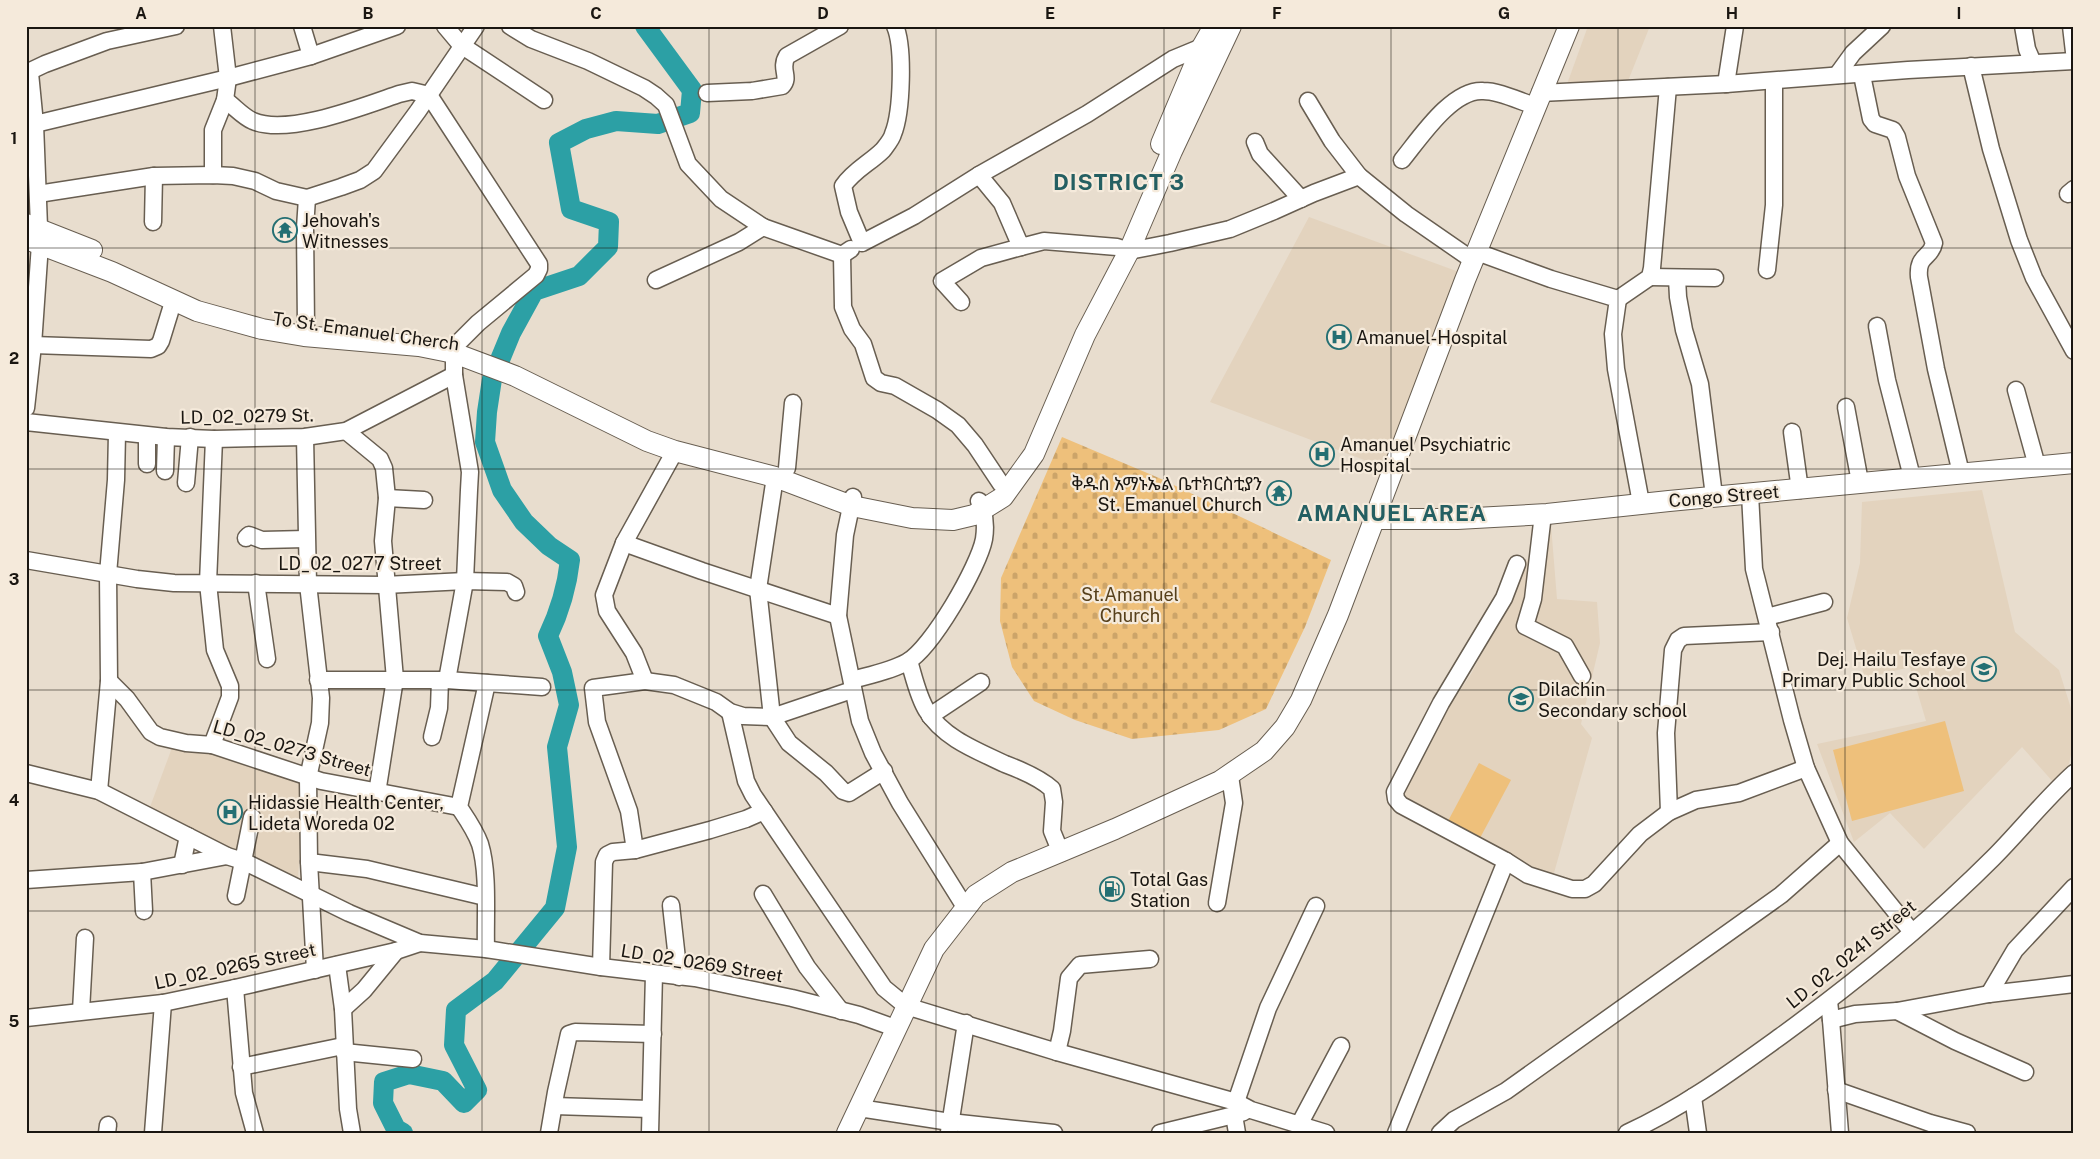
<svg xmlns="http://www.w3.org/2000/svg" width="2100" height="1159" font-family="'Public Sans','Noto Sans Ethiopic',sans-serif">
<style>
.built{fill:#e3d3be}
.cemetery{fill:url(#cemetery-stones)}
.garden{fill:#eec07b}
.lines{fill:none;stroke-linecap:round;stroke-linejoin:round}
.river{stroke:#2ca0a5;stroke-width:20}
.minor-casing{stroke:#685e51;stroke-width:19}
.major-casing{stroke:#685e51;stroke-width:22}
.minor{stroke:#fff;stroke-width:16}
.major{stroke:#fff;stroke-width:20}
.grid{fill:none;stroke:#1a1611;stroke-width:1;stroke-opacity:0.55}
.labels{text-anchor:middle;dominant-baseline:central;stroke-width:4.5;stroke-linejoin:round;paint-order:stroke}
.poi-label{font-size:18px;fill:#1a1611;stroke:#f5eadb;text-anchor:start}
.street-label{font-size:18px;fill:#1a1611;stroke:#f5eadb}
.park-label{font-size:18px;fill:#57401b;stroke:#f5eadb}
.district-label{font-size:22px;font-weight:bold;letter-spacing:1px;fill:#245f62;stroke:#f5eadb}
.neatline{fill:none;stroke:#1a1611;stroke-width:2}
.grid-label{font-size:16px;text-anchor:middle;font-weight:bold;fill:#1a1611}
</style>
<defs>
<pattern id="cemetery-stones" width="16" height="16" patternUnits="userSpaceOnUse" patternTransform="scale(1.25)"><rect width="16" height="16" fill="#eec07b"/><path d="M2 7V4a2 2 0 0 1 4 0v3zM10 15v-3a2 2 0 0 1 4 0v3z" fill="#cca469"/></pattern>
</defs>
<rect width="100%" height="100%" fill="#e8ddce"/>
<g class="built">
<path d="M1588,26H1650L1628,81L1566,87Z"/>
<path d="M1309,217L1459,272L1383,467L1210,402Z"/>
<path d="M1982,490L2015,632L2059,670L2074,718V740L2069,764L2054,783L2022,747L1924,849L1890,813L1854,842L1817,744L1926,721L1910,667L1865,678L1847,618L1860,563L1862,502Z"/>
<path d="M1542,525H1551L1557,599L1597,602L1600,643L1581,724L1592,738L1552,880L1390,797L1471,674L1512,596Z"/>
<path d="M186,743L298,782L303,791L298,879L250,860L150,807L173,745Z"/>
</g>
<path class="cemetery" d="M1062,437L1159,478L1331,560L1305,627L1266,709L1219,730L1132,739L1075,720L1034,701L1012,667L1000,621L1001,578Z"/>
<g class="garden">
<path d="M1945,721L1964,791L1852,821L1833,750Z"/>
<path d="M1479,763L1511,780L1480,838L1448,821Z"/>
</g>
<g class="lines">
<path class="river" d="M403,1133L396,1129L383,1103L384,1082L409,1074L443,1081L464,1103L477,1090L454,1045L456,1010L495,981L555,908L567,847L557,747L569,705L562,672L548,636C560,611 567,587 570,560L549,546L524,522L502,490L485,442L487,412L492,379L511,333L534,291L579,276L608,247L609,222L571,209L559,143L586,129L616,121L658,124L690,113L692,90L645,26"/>
<defs>
<g id="minor">
<path d="M445,26L461,45L544,100"/>
<path d="M510,26L531,39L588,61L644,88L656,96L666,105L688,164L721,199L763,227"/>
<path d="M895,26C904,47 902,112 893,134C892,139 886,146 883,150C870,163 854,170 843,186L849,212L862,243L914,216L979,175L1087,114L1173,59L1202,47"/>
<path d="M2023,26L2027,49L2033,63"/>
<path d="M2071,26L2074,52"/>
<path d="M311,56L397,26"/>
<path d="M1971,66L1991,149L2019,240L2034,278L2074,351"/>
<path d="M26,73L45,64L107,41L176,26"/>
<path d="M30,73L35,124"/>
<path d="M1837,75L1853,53L1882,26"/>
<path d="M1862,75L1871,119L1875,124L1893,130L1897,137L1907,176L1934,243C1931,259 1917,254 1919,277L1936,369L1961,473"/>
<path d="M1726,84L1735,26"/>
<path d="M707,93L752,91L782,86C791,77 779,69 787,56L840,26"/>
<path d="M1540,93L1726,84L1908,70L2074,61"/>
<path d="M225,100C234,106 243,117 253,121C288,136 364,106 399,94L412,91L429,95L539,264V269L536,275L478,323L458,343L454,353V375L470,472L469,490L465,581L447,680"/>
<path d="M1308,101L1332,141L1359,176"/>
<path d="M1255,142L1260,154L1301,199"/>
<path d="M1402,160C1420,138 1452,89 1483,91C1500,91 1519,101 1535,106"/>
<path d="M213,175V130L225,100L228,78L222,26"/>
<path d="M979,175L1002,203L1021,247L1044,241L1117,247L1129,251L1170,243L1230,229L1274,211L1314,193L1359,176L1406,214L1474,261"/>
<path d="M38,194L154,176L213,175L233,176L255,181L276,191L307,198L305,228L306,326"/>
<path d="M2068,194L2074,189"/>
<path d="M307,198L341,187L360,180L374,171L418,111L476,26"/>
<path d="M153,222L154,176"/>
<path d="M39,227L35,124L228,78L311,56L302,26"/>
<path d="M1477,252L1551,279L1618,299L1613,334L1616,369L1641,503"/>
<path d="M842,255L843,307L852,329L863,344L874,378L881,383L895,386L937,410L958,425L975,445L1001,484"/>
<path d="M1767,270L1774,205V81"/>
<path d="M1650,277L1715,278"/>
<path d="M1677,278L1678,297L1684,330L1700,384L1714,496"/>
<path d="M656,280L739,242L763,227L842,255L851,249"/>
<path d="M1618,299L1650,277L1652,268L1668,87"/>
<path d="M961,302L942,281L981,258L1021,247"/>
<path d="M1877,326L1887,380L1912,477"/>
<path d="M33,345L151,349L158,346L161,341L173,302"/>
<path d="M2016,390L2037,466"/>
<path d="M1846,407L1860,482"/>
<path d="M26,408L33,345L40,244"/>
<path d="M26,422L166,437L214,439L305,437L346,431L454,375"/>
<path d="M346,431L380,459L384,468L387,498L383,541L395,679L377,793"/>
<path d="M1792,432L1800,490"/>
<path d="M305,437L308,584L321,698L320,723L308,778L309,862L315,970"/>
<path d="M147,464V436"/>
<path d="M787,468L793,403"/>
<path d="M165,471L166,437"/>
<path d="M775,477L758,589L772,717L789,743L826,773L843,791L849,793L884,771"/>
<path d="M186,483L190,437"/>
<path d="M1750,494L1754,569L1792,720L1806,768L1840,843L1912,932"/>
<path d="M853,497L845,535L838,616L860,721L873,753L900,803L965,907"/>
<path d="M387,498L424,500"/>
<path d="M1543,514L1533,599L1525,626L1565,646L1582,676"/>
<path d="M246,538L249,535L262,540L306,539"/>
<path d="M624,543L702,571L838,616"/>
<path d="M26,560L137,579L174,583L385,585L465,581L507,582L514,586L516,592"/>
<path d="M1517,564L1504,598L1441,703L1395,792L1396,799L1401,805L1506,861L1528,875L1572,889H1585L1594,884L1640,834L1669,812L1696,800L1739,793L1806,768"/>
<path d="M256,583L267,659"/>
<path d="M1767,617L1824,602"/>
<path d="M909,661C914,677 918,697 927,711C943,738 978,751 1005,764C1021,770 1040,778 1052,789L1054,802L1052,831L1061,853"/>
<path d="M318,680H447L542,687"/>
<path d="M852,680C870,675 891,671 907,662C932,648 979,566 984,539C986,526 985,513 979,501"/>
<path d="M109,681L127,699L151,732L160,737L186,743L212,745L321,781L459,807"/>
<path d="M645,681L634,653L607,611L604,595L624,543L675,451"/>
<path d="M730,712L746,781L753,795L884,988L906,1006L1057,1052L1236,1102L1251,1110L1326,1133"/>
<path d="M930,716L981,682"/>
<path d="M432,737L439,708L440,680"/>
<path d="M212,745L230,697V686L215,650L208,583L214,439"/>
<path d="M26,773L99,791L227,856L243,861L349,913L420,943L486,949L601,967L695,978L792,998L859,1015L895,1028"/>
<path d="M99,791L109,681L108,574L116,480L117,433"/>
<path d="M1669,812L1666,733L1673,650L1678,640L1684,636L1771,632"/>
<path d="M635,850L629,811L597,722L593,688L645,681L674,685L716,702L730,712L743,716L772,717L852,690"/>
<path d="M309,862L367,869L485,897"/>
<path d="M182,865L188,836"/>
<path d="M142,872L144,911"/>
<path d="M26,880L142,872L227,856"/>
<path d="M763,894L807,967L841,1011"/>
<path d="M236,896L252,817"/>
<path d="M1217,903L1234,803L1230,776"/>
<path d="M671,905L679,977"/>
<path d="M486,949C485,918 489,873 480,844C475,830 467,819 459,807L487,683"/>
<path d="M337,965L343,1009L348,1109L352,1133"/>
<path d="M601,967L604,862L607,855L613,852L635,850L710,830L746,819L764,811"/>
<path d="M235,988L244,1093L255,1133"/>
<path d="M1989,994L2015,950L2074,887"/>
<path d="M1829,1001L1831,1020L1855,1014L1897,1011L1989,994L2074,984"/>
<path d="M343,1009L364,990L396,951"/>
<path d="M81,1011L85,938"/>
<path d="M1897,1011L1955,1041L2025,1072"/>
<path d="M26,1018L163,1003L235,988L396,951L420,943"/>
<path d="M1831,1020L1840,1133"/>
<path d="M344,1052L413,1059"/>
<path d="M1057,1052L1062,1031L1069,978L1080,965L1150,959"/>
<path d="M241,1067L343,1046"/>
<path d="M1836,1090L1930,1123L1967,1133"/>
<path d="M1693,1097L1698,1133"/>
<path d="M1236,1102L1268,1008L1316,906"/>
<path d="M554,1106L650,1109"/>
<path d="M859,1108L950,1122L1054,1133"/>
<path d="M1299,1125L1341,1046"/>
<path d="M949,1132L966,1023"/>
<path d="M107,1133L108,1125"/>
<path d="M153,1133L163,1003"/>
<path d="M549,1133L556,1092L569,1034L575,1032L653,1034"/>
<path d="M650,1133L654,974"/>
<path d="M1160,1133L1234,1115"/>
<path d="M1237,1133L1234,1115L1244,1112"/>
<path d="M1396,1133L1506,861"/>
<path d="M1440,1133L1454,1120L1506,1091L1781,895L1840,843"/>
<path d="M1627,1133C1684,1107 1731,1072 1781,1036C1855,982 1928,923 1993,858C2020,831 2045,799 2074,773"/>
</g>
<g id="major">
<path d="M1161,144L1202,47L1214,26"/>
<path d="M26,224L92,250"/>
<path d="M26,239L112,272L197,311L262,329L304,336L419,346L454,353L515,376L647,441L675,451L775,477L852,506L912,518L953,520L974,515L1003,497L1034,454L1085,335L1129,251L1172,151L1231,26"/>
<path d="M1374,519H1457L1547,514L1669,501L2074,463"/>
<path d="M847,1133L934,949L976,895L1012,872L1115,829L1220,781L1264,751L1285,727L1301,700L1338,615L1465,280L1569,26"/>
</g>
</defs>
<use href="#minor" class="minor-casing"/>
<use href="#major" class="major-casing"/>
<use href="#minor" class="minor"/>
<use href="#major" class="major"/>
</g>
<path class="grid" d="M255,26V1133M482,26V1133M709,26V1133M936,26V1133M1164,26V1133M1391,26V1133M1618,26V1133M1845,26V1133M26,248H2074M26,469H2074M26,690H2074M26,911H2074"/>
<defs>
<symbol id="temple-ring" viewBox="-11 -11 22 22"><circle r="9.5" fill="#f5eadb" stroke="#246f73" stroke-width="1.5"/><path d="M0-6L5-2H3V0L6.5 2.5H4V6H1.5V3h-3V6H-4V2.5H-6.5L-3 0V-2H-5Z" fill="#246f73"/></symbol>
<symbol id="hospital-ring" viewBox="-11 -11 22 22"><circle r="9.5" fill="#f5eadb" stroke="#246f73" stroke-width="1.5"/><path d="M-5-5h3v3.5h4V-5h3V5h-3V1.5h-4V5h-3Z" fill="#246f73"/></symbol>
<symbol id="school-ring" viewBox="-11 -11 22 22"><circle r="9.5" fill="#f5eadb" stroke="#246f73" stroke-width="1.5"/><path d="M0-5L7-2L0 1L-7-2ZM-4 1L0 2.5L4 1V4Q0 6-4 4Z" fill="#246f73"/></symbol>
<symbol id="fuel-ring" viewBox="-11 -11 22 22"><circle r="9.5" fill="#f5eadb" stroke="#246f73" stroke-width="1.5"/><path d="M-5.5-6h7V0h2V4h1.3V-2.5L3-4.5l.8-.8L6-3V5H2.5V1h-1V6h-7ZM-4.2-4.7v3.2H.2V-4.7Z" fill="#246f73"/></symbol>
</defs>
<g fill-rule="evenodd">
<use href="#temple-ring" x="271" y="216" width="28" height="28"/>
<use href="#hospital-ring" x="1325" y="323" width="28" height="28"/>
<use href="#hospital-ring" x="1308" y="440" width="28" height="28"/>
<use href="#temple-ring" x="1265" y="479" width="28" height="28"/>
<use href="#school-ring" x="1970" y="655" width="28" height="28"/>
<use href="#school-ring" x="1507" y="685" width="28" height="28"/>
<use href="#hospital-ring" x="216" y="798" width="28" height="28"/>
<use href="#fuel-ring" x="1098" y="875" width="28" height="28"/>
</g>
<g class="labels">
<g class="poi-label">
<text x="302" y="220">Jehovah's<tspan x="302" dy="21">Witnesses</tspan></text>
<text x="1356" y="337">Amanuel-Hospital</text>
<text x="1340" y="444">Amanuel Psychiatric<tspan x="1340" dy="21">Hospital</tspan></text>
<text x="1262" y="483" text-anchor="end">ቅዱስ አማኑኤል ቤተክርስቲያን<tspan x="1262" dy="21">St. Emanuel Church</tspan></text>
<text x="1966" y="659" text-anchor="end">Dej. Hailu Tesfaye<tspan x="1966" dy="21">Primary Public School</tspan></text>
<text x="1538" y="689">Dilachin<tspan x="1538" dy="21">Secondary school</tspan></text>
<text x="248" y="802">Hidassie Health Center,<tspan x="248" dy="21">Lideta Woreda 02</tspan></text>
<text x="1130" y="879">Total Gas<tspan x="1130" dy="21">Station</tspan></text>
</g>
<g class="street-label">
<text transform="translate(366 331) rotate(8)">To St. Emanuel Cherch</text>
<text transform="translate(247 416) rotate(-1)">LD_02_0279 St.</text>
<text transform="translate(1724 496) rotate(-5)">Congo Street</text>
<text x="360" y="563">LD_02_0277 Street</text>
<text transform="translate(292 748) rotate(16)">LD_02_0273 Street</text>
<text transform="translate(1851 954) rotate(-39)">LD_02_0241 Street</text>
<text transform="translate(702 963) rotate(9)">LD_02_0269 Street</text>
<text transform="translate(235 966) rotate(-12)">LD_02_0265 Street</text>
</g>
<g class="park-label">
<text x="1130" y="594">St.Amanuel<tspan x="1130" dy="21">Church</tspan></text>
</g>
<g class="district-label">
<text x="1119" y="182">DISTRICT 3</text>
<text x="1392" y="513">AMANUEL AREA</text>
</g>
</g>
<rect width="2100" height="1159" fill="none" stroke="#f5eadb" stroke-width="55"/>
<rect x="28" y="28" width="2044" height="1104" class="neatline"/>
<g class="grid-label">
<text x="141" y="19">A</text>
<text x="368" y="19">B</text>
<text x="596" y="19">C</text>
<text x="823" y="19">D</text>
<text x="1050" y="19">E</text>
<text x="1277" y="19">F</text>
<text x="1504" y="19">G</text>
<text x="1732" y="19">H</text>
<text x="1959" y="19">I</text>
<text x="14" y="144">1</text>
<text x="14" y="364">2</text>
<text x="14" y="585">3</text>
<text x="14" y="806">4</text>
<text x="14" y="1027">5</text>
</g>
</svg>
